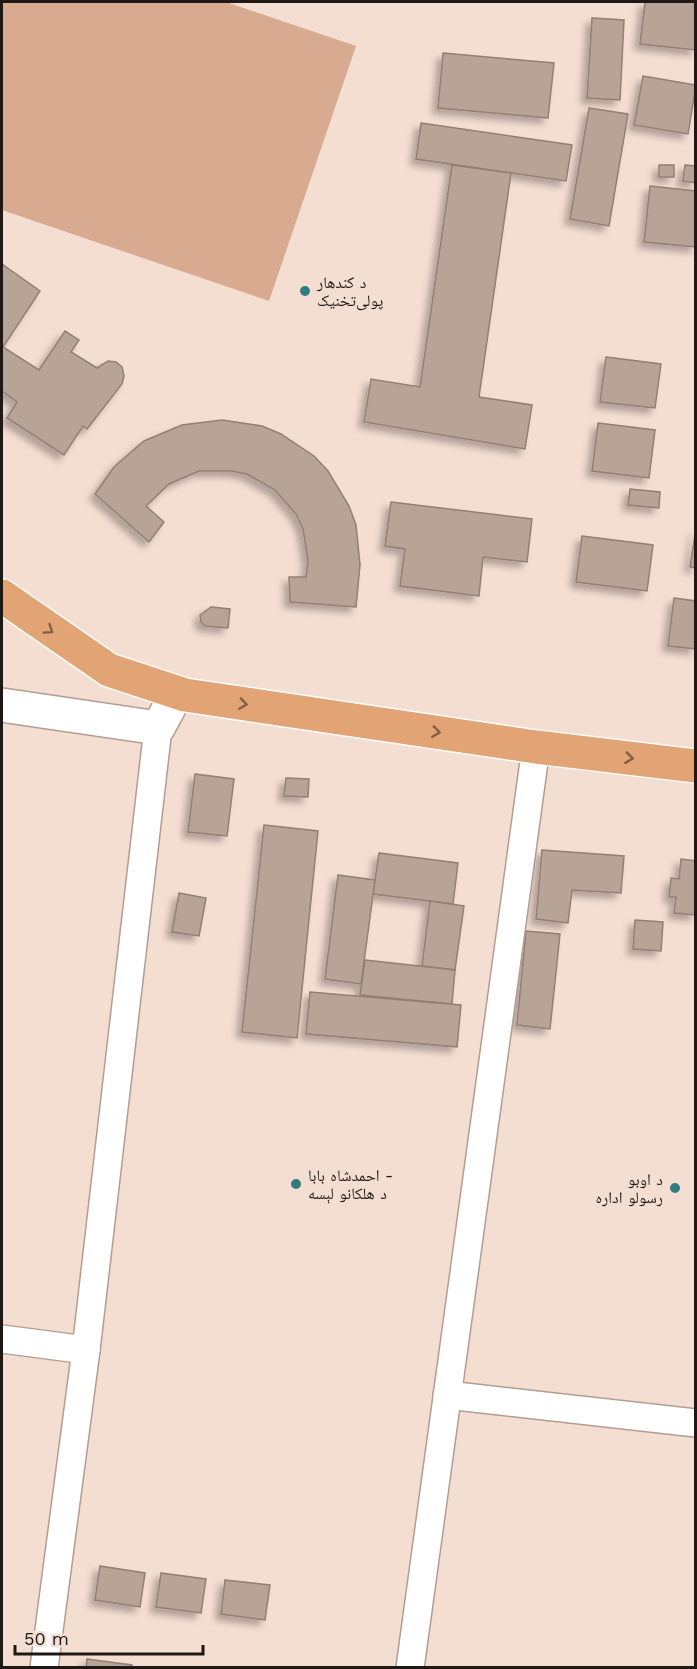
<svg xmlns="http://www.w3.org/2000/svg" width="697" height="1669" font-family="'Work Sans','Noto Naskh Arabic',sans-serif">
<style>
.green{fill:#d8aa8f}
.building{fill:#b8a397;stroke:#937f74;stroke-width:1.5;filter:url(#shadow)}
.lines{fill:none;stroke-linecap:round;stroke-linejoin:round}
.minor-casing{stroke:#b39d92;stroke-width:30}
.tertiary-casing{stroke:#b39d92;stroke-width:36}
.primary-casing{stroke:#fff;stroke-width:36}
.minor{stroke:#fff;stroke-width:27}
.tertiary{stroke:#fff;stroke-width:33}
.primary{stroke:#e2a474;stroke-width:33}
.oneway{stroke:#815e44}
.poi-dot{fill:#327b80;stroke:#f4ddd1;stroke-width:2}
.labels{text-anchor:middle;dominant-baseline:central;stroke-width:5;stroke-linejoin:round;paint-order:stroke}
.poi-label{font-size:16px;fill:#201814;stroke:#f4ddd1;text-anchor:start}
</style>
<defs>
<filter id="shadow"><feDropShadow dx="-5.5" dy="5.5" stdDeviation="3" flood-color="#0004"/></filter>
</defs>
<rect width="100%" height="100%" fill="#f4ddd1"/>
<path class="green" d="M2,2H226L356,46L269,301L2,210Z"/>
<g class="building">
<path d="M645,2H696V50L640,44Z"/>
<path d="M592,18L624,20L620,100L587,98Z"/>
<path d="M443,53L554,63L548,118L438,108Z"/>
<path d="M643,76L696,85L688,134L634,125Z"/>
<path d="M589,108L628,114L609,226L570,219Z"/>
<path d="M421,123L572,145L566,181L416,159Z"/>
<path d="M452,165L511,173L479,397L532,405L525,449L364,422L371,379L420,387Z"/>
<rect x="659" y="165" width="15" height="12"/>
<path d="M685,165L696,166V183L683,181Z"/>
<path d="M650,186L696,191V247L644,242Z"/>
<path d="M2,264L40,291L3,347L39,370L65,331L79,340L71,352L97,368L108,361L116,362L122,367L124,376L122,384L87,429L83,426L64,455L7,418L17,402L2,391Z"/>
<path d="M606,357L661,364L655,408L600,402Z"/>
<path d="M222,420L262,426L281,434L314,456L328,471L349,506L356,525L360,565L356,607L290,602L289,577H306L308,561L303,529L296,514L275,490L247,474L231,471H199L169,484L146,506L164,522L149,542L95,494L114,467L144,441L182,425Z"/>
<path d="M598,423L655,430L649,478L592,471Z"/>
<path d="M630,489L660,492L659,508L628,505Z"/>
<path d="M391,502L532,519L527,562L483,557L479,596L400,586L405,549L385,546Z"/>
<path d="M696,528V568L690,567Z"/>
<path d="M582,536L653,545L647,591L576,582Z"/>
<path d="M674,598L696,601V649L668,646Z"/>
<path d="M211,607L230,609L228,628L205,626L201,622L200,615Z"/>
<path d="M195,774L234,779L227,836L188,832Z"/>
<path d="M286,778L309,779L308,797L284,796Z"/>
<path d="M264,825L318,831L297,1038L242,1032Z"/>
<path d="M542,850L624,856L621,893L572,890L568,923L536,919Z"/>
<path d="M379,853L458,863L453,904L373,894Z"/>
<path d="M681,859L696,861V915L674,913L676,897H669L671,878L679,879Z"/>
<path d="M338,875L375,880L361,984L325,979Z"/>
<path d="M179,893L206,898L199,936L172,932Z"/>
<path d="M430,901L464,906L455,970L422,966Z"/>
<path d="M635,920L663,922L661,951L633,949Z"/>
<path d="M526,931L560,934L550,1029L517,1025Z"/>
<path d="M365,960L455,970L452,1004L360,995Z"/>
<path d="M310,992L461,1005L457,1047L306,1034Z"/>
<path d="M100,1566L145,1573L140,1607L95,1600Z"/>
<path d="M161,1573L206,1579L201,1613L156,1607Z"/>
<path d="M225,1580L270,1585L265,1620L221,1614Z"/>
<path d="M87,1659L132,1665V1668H86Z"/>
</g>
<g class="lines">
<defs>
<g id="minor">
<path d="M2,1339L86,1350"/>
<path d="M447,1395L696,1423"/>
<path d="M44,1668L86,1350L158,728"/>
<path d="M410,1668L536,747"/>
</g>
<path id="tertiary" d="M2,705L158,728L177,693"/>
<path id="primary" d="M2,596L109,670L185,695L536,747L696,766"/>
</defs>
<use href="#minor" class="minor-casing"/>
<use href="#tertiary" class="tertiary-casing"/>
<use href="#primary" class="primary-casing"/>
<use href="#minor" class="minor"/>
<use href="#tertiary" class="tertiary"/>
<use href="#primary" class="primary"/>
</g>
<defs><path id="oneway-chevron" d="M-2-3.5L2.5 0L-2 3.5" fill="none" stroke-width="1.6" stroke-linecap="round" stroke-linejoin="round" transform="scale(1.5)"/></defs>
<g class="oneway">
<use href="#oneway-chevron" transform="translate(49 630) rotate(35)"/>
<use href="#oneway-chevron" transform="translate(243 704) rotate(8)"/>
<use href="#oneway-chevron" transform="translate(436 732) rotate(8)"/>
<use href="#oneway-chevron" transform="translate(629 758) rotate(7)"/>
</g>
<g class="poi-dot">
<circle cx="305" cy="291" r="6"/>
<circle cx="296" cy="1184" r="6"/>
<circle cx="675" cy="1188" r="6"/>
</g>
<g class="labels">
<g class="poi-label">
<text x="317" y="282">د کندهار<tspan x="317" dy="18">پولی‌تخنیک</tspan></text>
<text x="308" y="1175">احمدشاه بابا -<tspan x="308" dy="18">د هلکانو لېسه</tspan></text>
<text x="663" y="1179" text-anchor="end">د اوبو<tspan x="663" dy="18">رسولو اداره</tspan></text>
</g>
</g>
<rect width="697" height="1669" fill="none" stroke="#201814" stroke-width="6"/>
<path d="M15 1645v9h188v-9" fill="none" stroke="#201814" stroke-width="3"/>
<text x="24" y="1645" font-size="18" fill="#201814" stroke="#f4ddd1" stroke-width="4.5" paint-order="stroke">50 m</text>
</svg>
